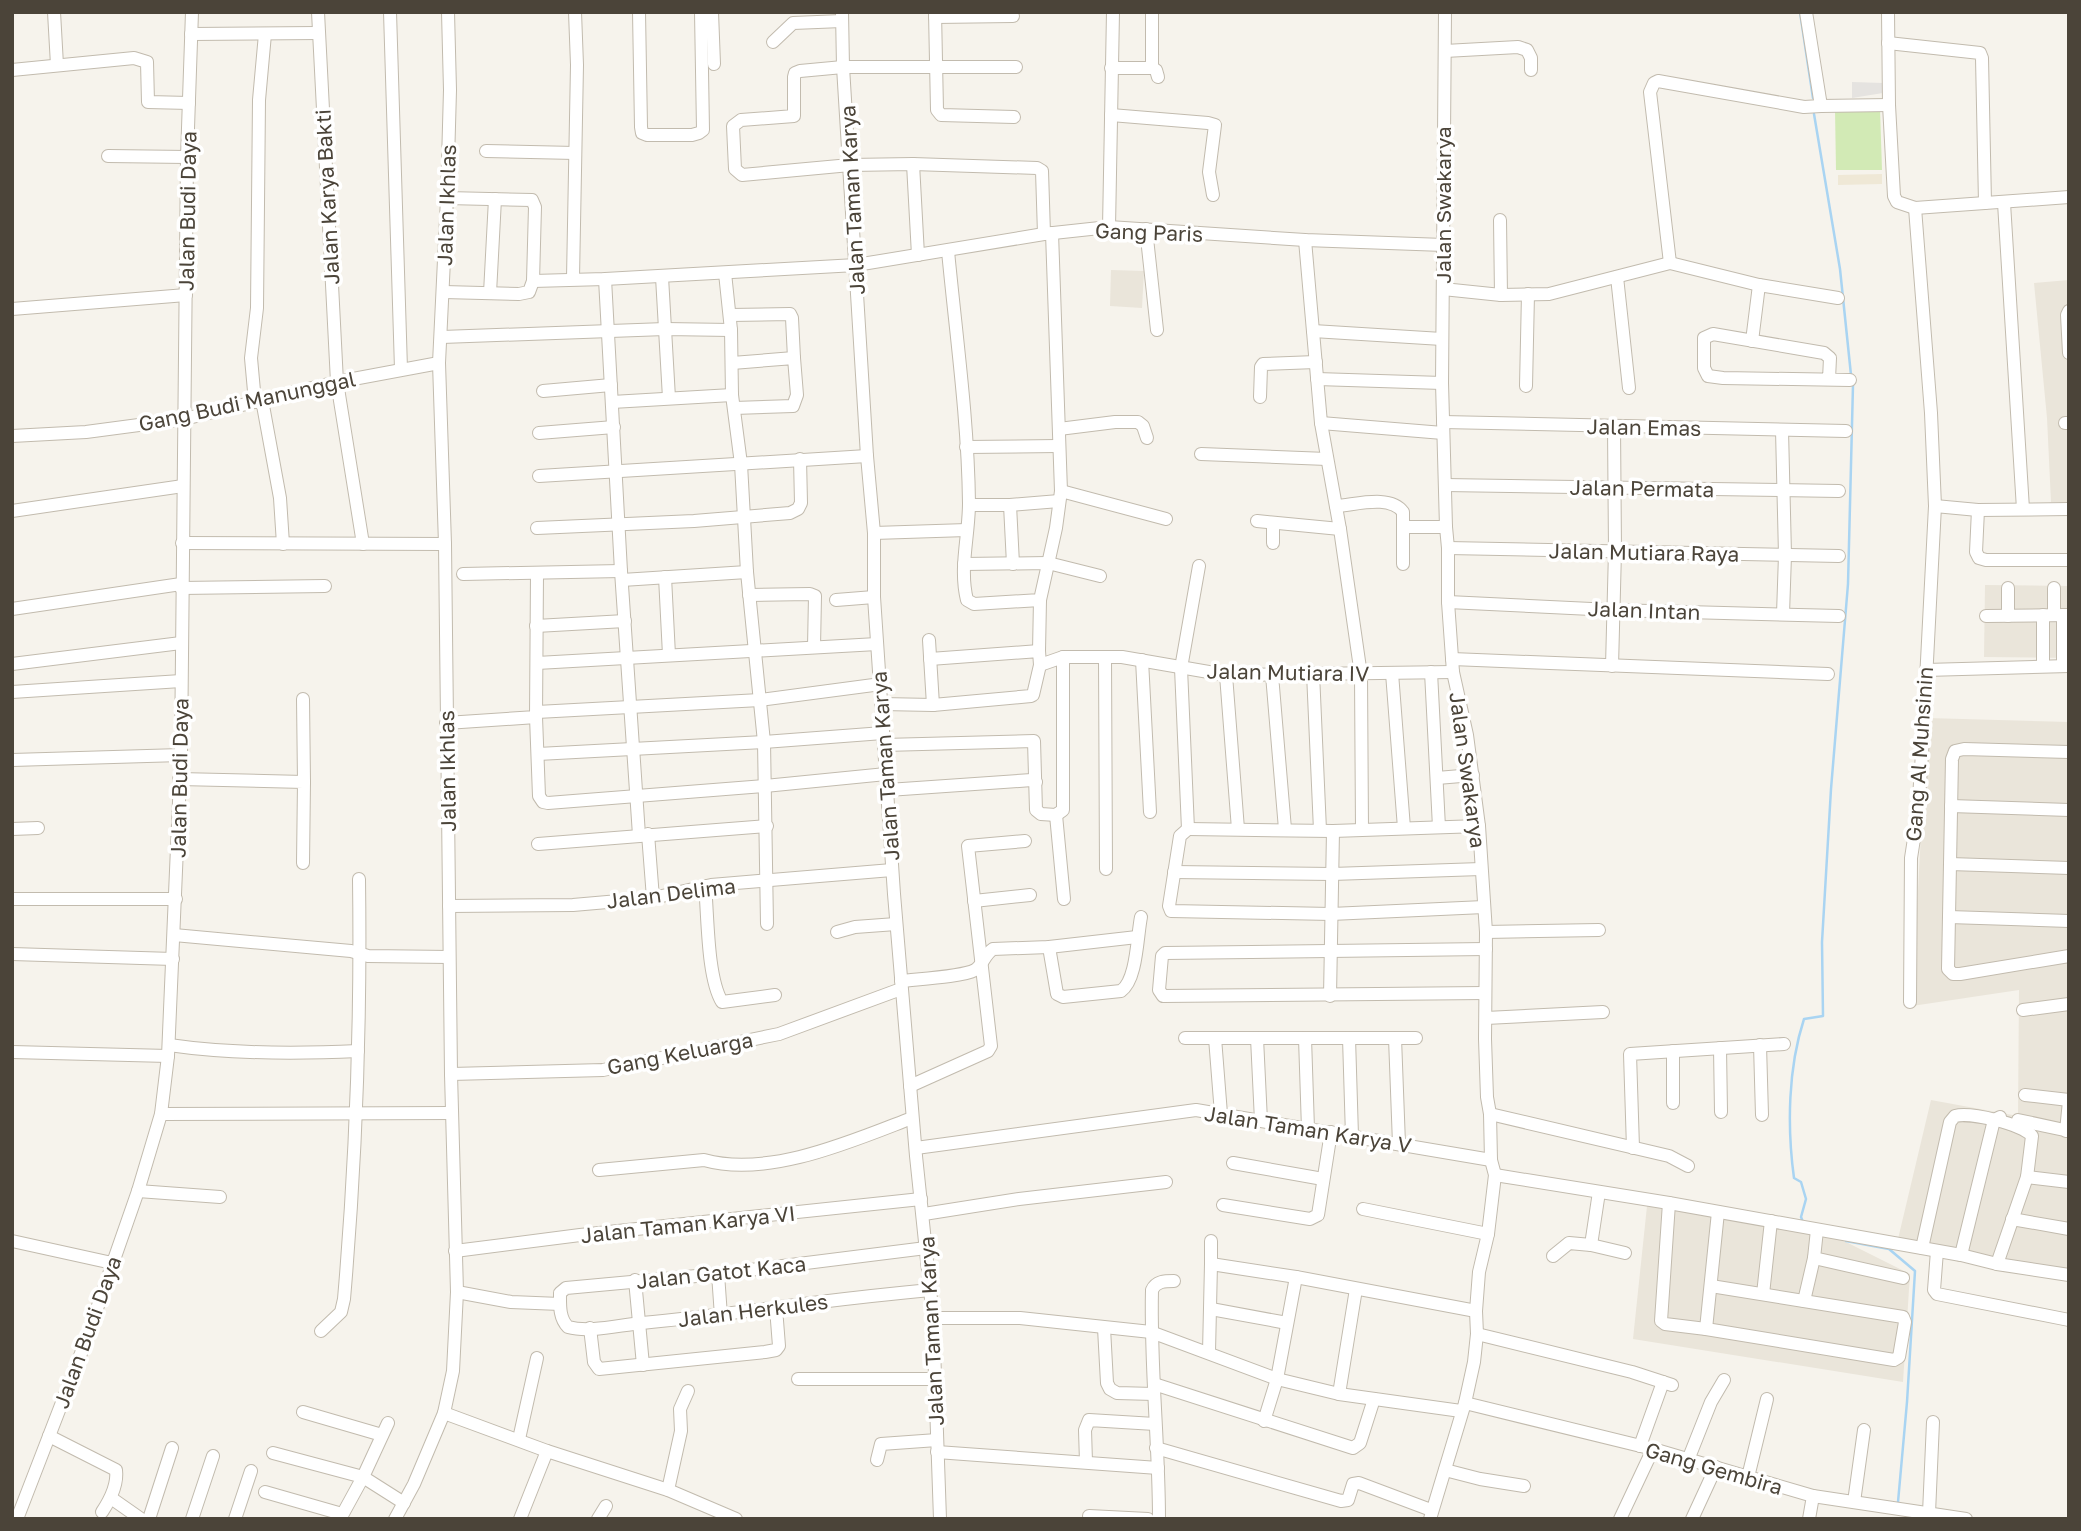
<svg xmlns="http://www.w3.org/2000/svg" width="2081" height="1531" font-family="'Golos Text',sans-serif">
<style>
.residential{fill:#eae5da}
.education{fill:#efe8d6}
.garden{fill:#d2eab5}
.parking{fill:#e5e3e0}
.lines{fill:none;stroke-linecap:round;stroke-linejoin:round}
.stream{stroke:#a9d4f2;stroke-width:2.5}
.minor-casing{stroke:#c2bbae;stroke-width:14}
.minor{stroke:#fff;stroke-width:12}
.labels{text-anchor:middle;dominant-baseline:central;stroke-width:7;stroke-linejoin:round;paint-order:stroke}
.street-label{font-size:21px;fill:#4b4439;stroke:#fff}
</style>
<rect width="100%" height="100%" fill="#f6f3ec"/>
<g class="residential">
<path d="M1111,270L1144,271L1142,308L1110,306Z"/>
<path d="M2069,280V502H2051L2047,418L2034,283Z"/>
<path d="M1985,585L2069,586V658L1984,657Z"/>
<path d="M1927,718L2069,722V1270L1898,1239L1931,1100L2018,1116L2019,990L1912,1006Z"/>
<path d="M1647,1206L1840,1239L1910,1274L1903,1382L1633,1339Z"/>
</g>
<path class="education" d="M1882,174V184L1838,185V175Z"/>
<path class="garden" d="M1880,109L1882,170H1836L1835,110Z"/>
<path class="parking" d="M1852,82L1883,83V93L1852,98Z"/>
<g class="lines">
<g class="stream">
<path d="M1800,12L1813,98"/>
<path d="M1814,114L1840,269L1851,375"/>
<path d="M1803,1222L1801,1217L1806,1199L1801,1182L1794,1178C1787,1127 1788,1068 1804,1019L1823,1016L1822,942L1831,789L1848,584L1853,385"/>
<path d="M1846,1241L1889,1249L1915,1271L1907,1402L1898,1502"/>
</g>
<defs>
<g id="minor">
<path d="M54,12L57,65"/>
<path d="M318,12L337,382L363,544"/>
<path d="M390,12L401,369"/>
<path d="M639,12L641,127L642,133L647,135H692L699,133L703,130L701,12"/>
<path d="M712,12L714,64"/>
<path d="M842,12L843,67L867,456L874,533V597L894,894L916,1156L933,1318L940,1519"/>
<path d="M935,12L937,110L941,115L1014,117"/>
<path d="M1806,12L1821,106L1889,105"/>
<path d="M1888,12L1889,105L1894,196L1897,202L1915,208L2069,197"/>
<path d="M935,17L1013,16"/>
<path d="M191,34L318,33"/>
<path d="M773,42L793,23L842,21"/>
<path d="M1888,43L1980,53L1982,58L1985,203"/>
<path d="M1445,51L1518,47L1527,50L1531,58V70"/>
<path d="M1016,67H843L800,71L795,73L794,77V116L741,120L733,126L735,169L742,175L850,165L913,164L1037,168L1042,171L1044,234"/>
<path d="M1111,68H1152L1156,70L1158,77"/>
<path d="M1152,68V12"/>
<path d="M12,70L134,58L147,62L148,102L189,103"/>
<path d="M1111,115L1208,123L1215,125L1209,172L1213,195"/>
<path d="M486,151L575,153"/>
<path d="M108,156L187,157"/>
<path d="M913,164L918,255"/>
<path d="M2004,203L2023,509"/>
<path d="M1500,220L1501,295"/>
<path d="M1109,227L1113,12"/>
<path d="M1146,229L1157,330"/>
<path d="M1305,240L1321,423L1340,529L1361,675L1362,829"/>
<path d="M948,251C956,335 968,419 969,503C969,536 959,568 967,600L974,604L1040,600L1056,528L1061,491L1052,233"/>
<path d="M1670,263L1650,92L1654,83L1658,81L1804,107L1821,106"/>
<path d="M725,273L731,330L732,395L741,464L747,572L764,742L767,924"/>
<path d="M662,277L669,398"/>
<path d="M1617,277L1629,388"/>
<path d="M573,278L577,65L575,12"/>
<path d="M605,279L621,571L639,835"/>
<path d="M533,281L605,279L856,265L1044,234L1109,227L1305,240L1444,245"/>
<path d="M1443,289L1501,295L1549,294L1670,263L1759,285L1838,298"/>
<path d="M444,292L519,294L529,292L533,281L535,207L532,200L447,198"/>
<path d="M490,293L495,199"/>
<path d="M12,309L186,295"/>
<path d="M2069,311L2067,315L2069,353"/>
<path d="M730,315L790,314L792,318L794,358"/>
<path d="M1313,331L1442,339"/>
<path d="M442,337L665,329L731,330"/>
<path d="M1752,341L1759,285"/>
<path d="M732,363L794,358L797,395L793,406L734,408"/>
<path d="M1317,379L1442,383"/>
<path d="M1829,379L1830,358L1824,353L1713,334L1704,338V368L1708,376L1723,378L1850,380"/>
<path d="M1526,386L1528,294"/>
<path d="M543,391L611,385"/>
<path d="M1260,397L1261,367L1263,364L1316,362"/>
<path d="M262,400L280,498L283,544"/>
<path d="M255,402L251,358L257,308L259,100L265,34"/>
<path d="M612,402L732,395"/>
<path d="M1443,422L1846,431"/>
<path d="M1321,423L1443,433"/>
<path d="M2065,423H2069"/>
<path d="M1059,429L1115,422H1138L1143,426L1147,438"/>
<path d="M1782,430L1785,555L1783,614"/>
<path d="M539,433L614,427"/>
<path d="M12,436L86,432L184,419L337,382L439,363"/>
<path d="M966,447L1058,446"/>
<path d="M1201,454L1327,459"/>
<path d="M539,476L867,456"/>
<path d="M1445,485L1839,491"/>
<path d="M1061,491L1166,519"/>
<path d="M969,505H1010L1059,501"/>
<path d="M1010,505L1013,564"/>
<path d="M1336,506C1355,505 1390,494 1403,512V564"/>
<path d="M1935,506L1978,510L2069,509"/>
<path d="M1978,510L1976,552L1979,558L1986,560H2069"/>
<path d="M12,511L183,486"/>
<path d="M1257,521L1340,529"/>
<path d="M1403,527H1446"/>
<path d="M537,528L694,521L790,513L798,509L801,503L800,459"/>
<path d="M874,533L967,530"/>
<path d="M182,543L445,544"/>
<path d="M1273,543V523"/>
<path d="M1448,548L1839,556"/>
<path d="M964,564L1048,563L1100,576"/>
<path d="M463,574L621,571"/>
<path d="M665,577L669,655"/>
<path d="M622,580L747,572"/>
<path d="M181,588L325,586"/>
<path d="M2008,588V616"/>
<path d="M2054,588V615"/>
<path d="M749,595L810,594L815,596L814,647"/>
<path d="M836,600L874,597"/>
<path d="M1448,602L1612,610L1839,616"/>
<path d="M12,609L181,584"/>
<path d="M2043,615V666"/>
<path d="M2063,615V666"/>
<path d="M1986,616L2069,615"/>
<path d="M536,626L625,621"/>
<path d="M929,640L933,705"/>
<path d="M1039,651L1040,600"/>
<path d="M1105,658L1106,869"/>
<path d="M1452,659L1828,674"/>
<path d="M1142,660L1150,812"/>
<path d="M537,663L877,644"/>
<path d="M12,664L181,643"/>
<path d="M1040,665L1063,657H1122L1226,675L1453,672"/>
<path d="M1612,666L1615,551L1614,426"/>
<path d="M1926,670L2069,666"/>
<path d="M1431,672L1439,827"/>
<path d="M1313,673L1320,830"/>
<path d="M1392,673L1404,828"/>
<path d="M1226,675L1238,829"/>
<path d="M1272,675L1285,829"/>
<path d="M12,692L181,681"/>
<path d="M303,699L304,782"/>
<path d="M882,704L933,705L1031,696L1033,695L1040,665L1039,651L930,659"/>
<path d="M537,712L760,700L881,684"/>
<path d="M536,717L539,796L543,802L548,803L765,786L886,774"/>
<path d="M446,723L536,717L537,574"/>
<path d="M884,745L1034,741L1036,810L1041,814L1056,815L1063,810V657"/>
<path d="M2069,752L1964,749L1955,751L1952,759L1948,969L1953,974H1960L2069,956"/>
<path d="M538,754L764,742L883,733"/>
<path d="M12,760L181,755"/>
<path d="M1437,778L1473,775"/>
<path d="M179,779L304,782L303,863"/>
<path d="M888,790L1032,780L1036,782"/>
<path d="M1951,806L2069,810"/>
<path d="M1056,815L1064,899"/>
<path d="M12,829L38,828"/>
<path d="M1188,829L1180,836L1169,906L1171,911L1331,914L1484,907"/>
<path d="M1188,829L1333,831L1479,826"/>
<path d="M1188,829L1181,668L1199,566"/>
<path d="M648,834L653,898"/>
<path d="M538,844L767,826"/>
<path d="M1950,864L2069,868"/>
<path d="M1174,872L1332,874L1481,869"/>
<path d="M705,886C708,916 707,977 722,1002L775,995"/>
<path d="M12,899H176"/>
<path d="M974,901L1030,895"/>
<path d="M449,906L573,905L653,898L711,885L892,870"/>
<path d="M1949,917L2069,921"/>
<path d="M837,932L855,927L896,924"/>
<path d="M1486,932L1599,930"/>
<path d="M174,935L351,951L368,956L449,957"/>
<path d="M1049,947L1057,994L1063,997L1121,991C1137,980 1137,937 1141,917"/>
<path d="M12,954L173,959"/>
<path d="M901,981C917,979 962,977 975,970C983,965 984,955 993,949L1049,947L1137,937"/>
<path d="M1485,993L1163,996L1159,990L1162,956L1165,953L1486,949"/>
<path d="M1330,996L1333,831"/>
<path d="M1910,1002L1911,858L1918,813L1923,738L1935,506L1931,413L1915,208"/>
<path d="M2023,1010L2069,1004"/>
<path d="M1486,1018L1603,1012"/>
<path d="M1185,1038H1416"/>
<path d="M1215,1038L1221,1114"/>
<path d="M1257,1038L1261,1121"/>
<path d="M1305,1038L1308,1129"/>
<path d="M1349,1038L1352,1136"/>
<path d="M1395,1038L1399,1144"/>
<path d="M169,1045C231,1054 295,1054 358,1051"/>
<path d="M1760,1045L1762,1115"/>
<path d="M1720,1048L1721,1112"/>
<path d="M1673,1051V1103"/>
<path d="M12,1052L168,1056"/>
<path d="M451,1074L603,1070L779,1034L901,989"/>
<path d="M910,1086L988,1051L991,1046L968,846L1025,841"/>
<path d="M2025,1095L2069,1100"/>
<path d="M161,1114L452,1113"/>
<path d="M1490,1114L1669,1156L1688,1166"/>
<path d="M2018,1120L2069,1131"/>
<path d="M2066,1131L2069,1101"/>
<path d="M916,1148L1196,1110L1491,1160"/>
<path d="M1633,1148L1630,1054L1784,1044"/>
<path d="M1233,1163L1323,1179"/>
<path d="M599,1170L704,1160C769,1178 852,1141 912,1118"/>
<path d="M1495,1175L1669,1203L1961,1255L1997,1264L2069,1275"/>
<path d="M2027,1177L2069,1182"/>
<path d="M138,1191L220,1197"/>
<path d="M1669,1203L1661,1321L1665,1324L1706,1329L1894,1360L1899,1357L1905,1322L1903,1317L1711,1286"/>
<path d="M1223,1205L1310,1219L1318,1215L1331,1132"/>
<path d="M1363,1209L1488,1234"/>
<path d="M924,1214L1019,1199L1166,1182"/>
<path d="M2012,1219L2069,1229"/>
<path d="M1817,1230L1814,1258L1903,1278"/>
<path d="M12,1241L112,1263"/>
<path d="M1591,1245L1599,1192"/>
<path d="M926,1248L718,1274L566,1288L560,1293C560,1305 559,1318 568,1327C590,1333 619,1325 642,1323C739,1314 835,1298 931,1290"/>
<path d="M1922,1248L1950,1122L1955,1116C1970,1112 2023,1124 2032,1136L2027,1177L1997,1264"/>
<path d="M455,1251L580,1235L921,1199"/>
<path d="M1937,1251L1934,1290L1937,1294L2069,1320"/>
<path d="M1961,1255L1994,1120L2000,1117"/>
<path d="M1553,1256L1569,1243L1591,1245L1625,1253"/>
<path d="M1211,1264V1241"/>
<path d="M718,1274L721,1316"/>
<path d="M635,1280L643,1365"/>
<path d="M457,1292L511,1302L560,1304"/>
<path d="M1763,1294L1771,1221"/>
<path d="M1804,1301L1814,1258"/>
<path d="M1211,1309L1287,1323"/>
<path d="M933,1318H1020L1151,1332L1277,1379L1339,1394L1461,1411"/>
<path d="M590,1328L594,1362L599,1369L765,1352L776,1350L779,1346L776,1308"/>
<path d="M1104,1328L1107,1383L1110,1389L1117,1393L1154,1394"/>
<path d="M1706,1329L1718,1212"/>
<path d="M321,1331L341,1312L344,1299C356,1160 361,1019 359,879"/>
<path d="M1477,1334L1632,1372L1672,1385"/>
<path d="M1209,1352L1211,1264L1296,1277L1476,1311"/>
<path d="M798,1379H935"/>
<path d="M1154,1384L1353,1448L1360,1443L1374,1399"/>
<path d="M1339,1394L1356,1289"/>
<path d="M1465,1403L1653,1449L1813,1496L1966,1519"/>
<path d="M303,1412L382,1435"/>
<path d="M444,1413L547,1451L668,1490L736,1519"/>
<path d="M1264,1421L1277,1379L1296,1277"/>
<path d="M49,1436L116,1470C118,1485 110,1500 102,1512"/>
<path d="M519,1439L537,1358"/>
<path d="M1640,1446L1663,1382"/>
<path d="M1156,1448L1341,1501L1348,1500L1353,1484L1359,1483L1431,1510"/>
<path d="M937,1452L1158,1468"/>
<path d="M273,1453L363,1477L404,1503"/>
<path d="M877,1460L881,1444L937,1440"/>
<path d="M1688,1460L1711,1402L1724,1380"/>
<path d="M1086,1462L1085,1430L1089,1420L1155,1424"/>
<path d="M1445,1470L1480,1479L1524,1486"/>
<path d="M1748,1477L1767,1399"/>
<path d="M668,1490L681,1431L680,1409L688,1391"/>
<path d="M265,1492L342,1514"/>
<path d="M111,1498L141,1519"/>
<path d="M1854,1502L1864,1430"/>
<path d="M1929,1513L1933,1422"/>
<path d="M1089,1516L1148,1519"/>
<path d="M17,1519L85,1343L138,1191L161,1114L168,1056L181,755L187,157L192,12"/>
<path d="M149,1519L172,1448"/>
<path d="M192,1519L213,1456"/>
<path d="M235,1519L251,1471"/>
<path d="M340,1519L363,1477L388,1423"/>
<path d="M395,1519L414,1484L444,1413L453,1371L457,1292L451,1074L445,544L439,363L447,198L450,90L448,12"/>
<path d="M520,1519L547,1451"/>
<path d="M598,1519L606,1506"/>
<path d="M1159,1519C1159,1442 1150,1366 1152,1290C1156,1281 1165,1281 1174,1281"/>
<path d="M1430,1519L1465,1403L1474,1362L1477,1334L1476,1311L1479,1272L1488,1234L1495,1175L1491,1160L1490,1114L1487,1097L1485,1039L1486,932L1479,826L1467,735L1453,672L1448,602V548L1446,527L1442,383L1445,12"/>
<path d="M1620,1519L1653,1449"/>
<path d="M1692,1519L1716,1467"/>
<path d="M1809,1519L1813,1496"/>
</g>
</defs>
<use href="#minor" class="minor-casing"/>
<use href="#minor" class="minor"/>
</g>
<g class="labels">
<g class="street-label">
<text transform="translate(327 197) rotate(-93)">Jalan Karya Bakti</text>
<text transform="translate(852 200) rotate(-93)">Jalan Taman Karya</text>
<text transform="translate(446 205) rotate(-88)">Jalan Ikhlas</text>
<text transform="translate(1443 205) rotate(-90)">Jalan Swakarya</text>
<text transform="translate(187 211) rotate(-89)">Jalan Budi Daya</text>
<text transform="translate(1149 232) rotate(2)">Gang Paris</text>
<text transform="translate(247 401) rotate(-12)">Gang Budi Manunggal</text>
<text transform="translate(1644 427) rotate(1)">Jalan Emas</text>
<text transform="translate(1642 488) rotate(1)">Jalan Permata</text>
<text transform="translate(1644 552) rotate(1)">Jalan Mutiara Raya</text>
<text transform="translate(1644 610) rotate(2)">Jalan Intan</text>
<text transform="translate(1288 672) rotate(1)">Jalan Mutiara IV</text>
<text transform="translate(1919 754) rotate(-86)">Gang Al Muhsinin</text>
<text transform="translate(885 766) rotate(-94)">Jalan Taman Karya</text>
<text transform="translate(1468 770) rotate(82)">Jalan Swakarya</text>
<text transform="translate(447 771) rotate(-91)">Jalan Ikhlas</text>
<text transform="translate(179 778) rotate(-89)">Jalan Budi Daya</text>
<text transform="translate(671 893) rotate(-7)">Jalan Delima</text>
<text transform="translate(680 1053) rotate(-11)">Gang Keluarga</text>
<text transform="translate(1308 1129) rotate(9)">Jalan Taman Karya V</text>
<text transform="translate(688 1224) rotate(-6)">Jalan Taman Karya VI</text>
<text transform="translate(721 1272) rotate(-6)">Jalan Gatot Kaca</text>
<text transform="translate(753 1310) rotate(-7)">Jalan Herkules</text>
<text transform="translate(931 1331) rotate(-93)">Jalan Taman Karya</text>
<text transform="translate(87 1332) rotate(-70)">Jalan Budi Daya</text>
<text transform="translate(1714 1468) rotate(16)">Gang Gembira</text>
</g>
</g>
<rect width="2081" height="1531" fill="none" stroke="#4b4439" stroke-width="28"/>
</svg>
